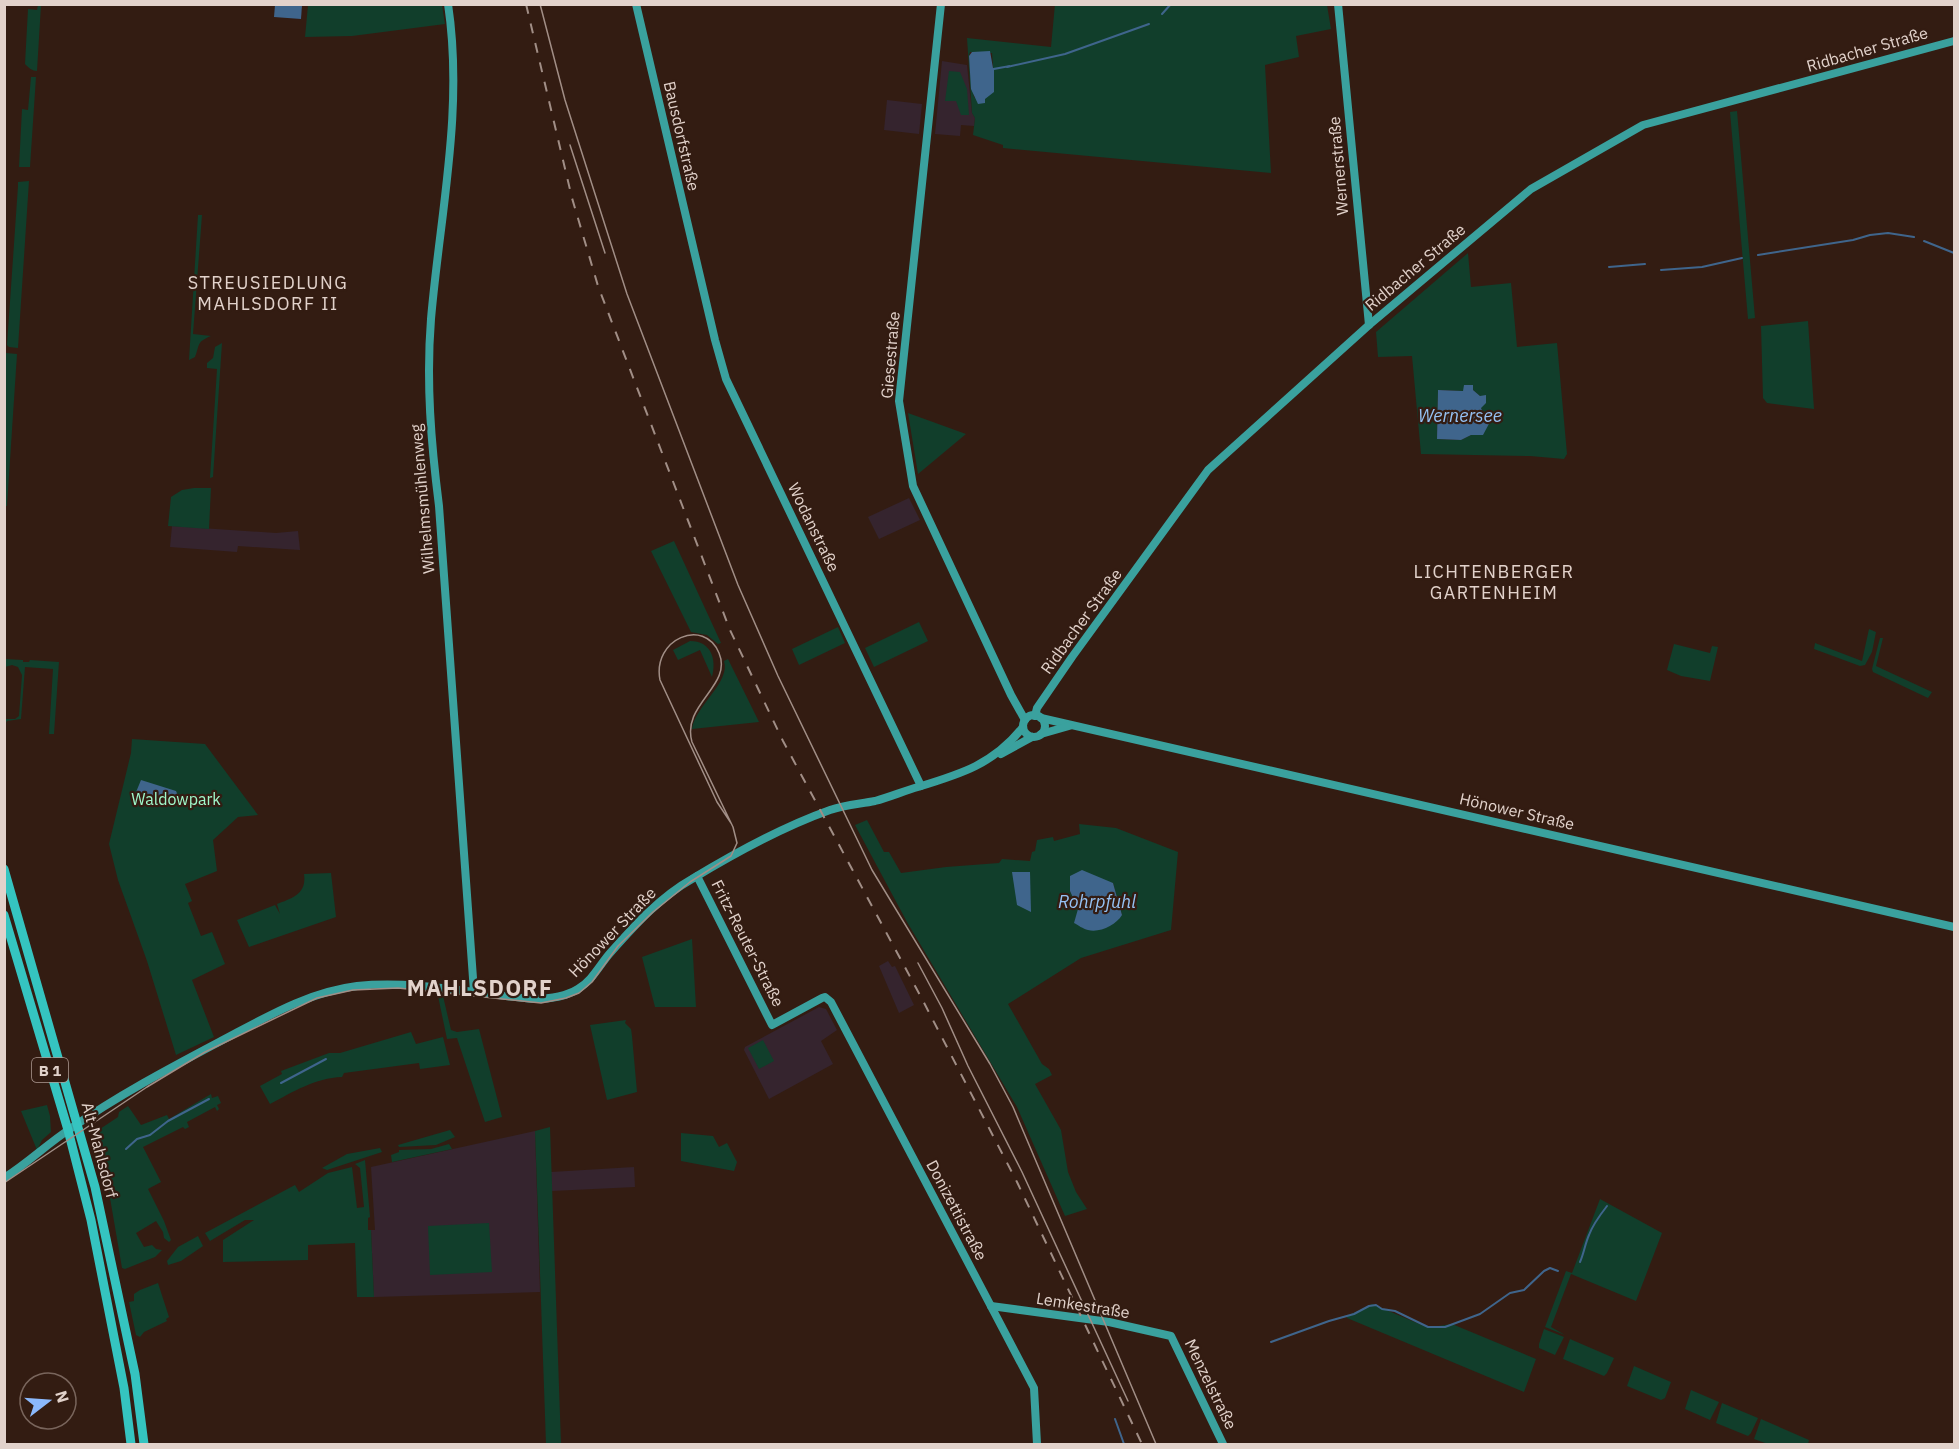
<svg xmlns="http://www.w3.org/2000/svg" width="1959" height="1449" font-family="'IBM Plex Sans',sans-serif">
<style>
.education{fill:#35242e}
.green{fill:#113e2b;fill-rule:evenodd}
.water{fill:#3f658c}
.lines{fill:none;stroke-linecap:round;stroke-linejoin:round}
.stream{stroke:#3f658c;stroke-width:2}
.secondary{stroke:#3aa19e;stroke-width:8}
.primary{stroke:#35c4c0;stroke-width:9}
.tram{stroke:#a18e86;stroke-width:1.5}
.rail{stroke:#a18e86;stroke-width:2;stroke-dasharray:10 10;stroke-linecap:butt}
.labels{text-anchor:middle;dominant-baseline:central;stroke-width:4.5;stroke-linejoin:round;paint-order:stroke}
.shield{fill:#331c12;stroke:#ae9b94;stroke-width:1.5}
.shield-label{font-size:15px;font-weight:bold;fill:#e2d2cb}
.street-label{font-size:16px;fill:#e2d2cb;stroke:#331c12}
.park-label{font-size:16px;fill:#a0f9cc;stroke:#331c12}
.neighbourhood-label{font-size:18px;letter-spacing:1.5px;fill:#e2d2cb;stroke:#331c12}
.water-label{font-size:18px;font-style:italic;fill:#95c2f4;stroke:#331c12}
.district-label{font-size:22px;font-weight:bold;letter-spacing:1.5px;fill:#e2d2cb;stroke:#331c12}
</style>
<rect width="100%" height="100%" fill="#331c12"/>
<g class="education">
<path d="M942,61L967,65L972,113L975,118L974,126L961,125L960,136L935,134Z"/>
<path d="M887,100L922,104L919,134L884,130Z"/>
<path d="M909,498L920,520L879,539L868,517Z"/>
<path d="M172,526L276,533L298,531L300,550L238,546L237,552L170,547Z"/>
<path d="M888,961L892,967L895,966L914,1005L899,1013L879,966Z"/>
<path d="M819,1007L826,1009L837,1030L821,1041L833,1064L769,1099L744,1050L745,1047Z"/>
<path d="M535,1131L540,1292L374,1297L371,1230H375L371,1167Z"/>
<path d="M634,1167L635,1187L552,1191L551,1172Z"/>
</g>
<g class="green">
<path d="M1055,4L1327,5L1331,29L1296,36L1299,57L1265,65L1271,173L1003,148V145L973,135L975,118L972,113L967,38L1051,47ZM970,52L992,53L994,80L985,99V103L974,97L969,56Z"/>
<path d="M38,5H41L37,71C32,71 29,68 25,64L28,9L37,10Z"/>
<path d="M308,5H442L445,24L352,36L305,37Z"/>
<path d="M949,71L960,72L967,89L969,115H961L956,101H945Z"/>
<path d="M31,77H36L30,167H19L22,109L28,110Z"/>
<path d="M1737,111L1755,318L1748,319L1730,112Z"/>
<path d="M29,181L18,348L9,347L7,345L18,186V182Z"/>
<path d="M198,215H202L193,334L211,336C196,342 200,345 195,357L189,360Z"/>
<path d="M1468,253L1471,287L1511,283L1517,347L1557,343L1567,454L1564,459L1530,456L1421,454L1412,356L1378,357L1376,332ZM1473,386V390L1480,396L1481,408L1485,417L1483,435H1471L1461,440L1437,439L1438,390L1463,391Z"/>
<path d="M1808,321L1814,409L1767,403L1763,398L1761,326Z"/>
<path d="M222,343L213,477L210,478L217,369L207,368V363L213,358L215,347Z"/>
<path d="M6,353L17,354L7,506H5Z"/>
<path d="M908,413L966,434L918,474Z"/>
<path d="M194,488H211L209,529L168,526L171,497L182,490Z"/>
<path d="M674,541L721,643L718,644L707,635L691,632L651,551Z"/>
<path d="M919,622L928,641L874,667L865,648Z"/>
<path d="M838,627L845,643L799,665L792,649Z"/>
<path d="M1869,629L1876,632L1872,652L1865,665L1860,666L1814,649L1815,643L1862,661Z"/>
<path d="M1880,638H1883L1876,666L1932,692L1928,698L1873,672L1872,669Z"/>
<path d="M690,641C711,641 717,659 712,677L700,650L678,660L673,650Z"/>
<path d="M1674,644L1710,653L1712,646L1718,647L1710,681L1681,676L1667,670Z"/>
<path d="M5,659L23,660V662H29L30,660L59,662L54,734H49L53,669L25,667L21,719L7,721L5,724V719H15L19,716L22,675L18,667L12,665L5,667Z"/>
<path d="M728,659L759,722L692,729C695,706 731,682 724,661Z"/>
<path d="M132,739L205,744L258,815L238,817L213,840L217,871L185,884L192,901L188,903L201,936L212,932L225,964L192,980L214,1037L176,1055L147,961L118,880L109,844L131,753Z"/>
<path d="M867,820L884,852H889L901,873L946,867L999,863L1002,859L1030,861L1032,852L1035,851L1037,840L1053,837L1054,841L1080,834L1079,824L1116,828L1178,852L1171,930L1081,958L1008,1004L1042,1064L1049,1069L1052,1075L1035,1084L1061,1130L1068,1172L1076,1192L1087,1209L1065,1216L1017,1107L907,922L855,825ZM1070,877L1113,883L1122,915L1078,909L1070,891Z"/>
<path d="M331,873L336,917L249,947L237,920L275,905L280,914L277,904C292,898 307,894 304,874Z"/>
<path d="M692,939L696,1007H655L642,957Z"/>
<path d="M438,996H443L451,1030L457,1032L479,1029L502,1117L485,1122L457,1038L447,1039Z"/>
<path d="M626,1020L625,1023L631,1029L632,1036L637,1092L607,1100L590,1025Z"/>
<path d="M411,1032L416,1044L443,1037L450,1065L420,1069L419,1063L344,1073L342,1077C315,1078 293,1092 270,1104L260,1086L282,1074L281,1071L329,1053H340Z"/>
<path d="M763,1040L774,1061L759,1069L748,1048Z"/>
<path d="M211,1094L212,1098L218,1096L221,1103L217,1105L219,1109L217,1111L215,1107L187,1122L189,1127L185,1129L183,1127L143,1147L161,1182L148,1189L164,1221L171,1240L169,1242L164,1238L163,1232L156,1221L136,1233L144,1247L152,1245L156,1249L162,1250L155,1257L125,1269L122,1268L110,1198L96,1142L100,1129L118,1117L119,1112L128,1106L141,1125L167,1115L169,1119Z"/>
<path d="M47,1105L50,1116L51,1132L42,1140L37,1150L21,1111Z"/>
<path d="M550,1127L561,1444H546L535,1131Z"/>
<path d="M450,1130L455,1137L436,1145L399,1147L398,1145Z"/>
<path d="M681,1133L713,1136L719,1147L727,1143L737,1162L734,1171L681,1161Z"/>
<path d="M449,1144L452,1149L392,1162L391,1155L399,1152V1150L431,1149Z"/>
<path d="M380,1148L382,1152L327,1170L322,1168L347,1154Z"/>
<path d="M365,1160L370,1217L368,1218V1230H371L374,1297H357L355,1243L308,1245V1260L223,1262V1240L254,1220H245L210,1241L205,1233L295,1185L299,1192L328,1173L352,1167L357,1208L364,1207L360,1168L355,1164Z"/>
<path d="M1600,1199L1662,1233L1636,1301L1571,1274L1551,1327L1565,1335L1545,1327L1566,1271L1572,1273Z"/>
<path d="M489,1223L492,1272L430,1275L428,1226Z"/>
<path d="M198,1236L203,1246L181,1261L168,1265L167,1261L178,1247Z"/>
<path d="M158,1283L169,1317L166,1319L167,1321L144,1332L140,1337L136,1335L129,1302L134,1301V1294L140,1290Z"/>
<path d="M1372,1304L1424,1326L1431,1327L1452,1324L1536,1359L1524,1392L1347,1318V1316Z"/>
<path d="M1544,1329L1564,1337L1555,1355L1539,1348V1344Z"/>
<path d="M1570,1339L1614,1358L1607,1373L1604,1376L1563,1359Z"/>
<path d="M1634,1366L1671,1382L1665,1398L1661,1400L1627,1386Z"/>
<path d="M1691,1390L1719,1402L1710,1420L1685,1409Z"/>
<path d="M1722,1403L1758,1418L1751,1433L1748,1436L1716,1423Z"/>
<path d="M1761,1419L1809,1440L1808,1444H1768L1754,1439Z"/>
</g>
<g class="water">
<path d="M275,5H302L301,19L274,17Z"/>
<path d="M990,51L993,68L1010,65V67L994,70V92L985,99V103L978,104L971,89L969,56L972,52Z"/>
<path d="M1464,385H1473V390L1480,396L1486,395V403L1481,408L1485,417L1491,420L1483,435H1471L1461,440L1437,439L1438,390L1463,391Z"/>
<path d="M141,780L176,791L180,800L174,802L165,797C156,808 150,806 137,801L134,797Z"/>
<path d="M1082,870L1113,883L1122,915C1116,925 1100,933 1088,930C1083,929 1078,925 1074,923L1078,909L1070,891V876Z"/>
<path d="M1012,872H1030L1031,912L1017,905Z"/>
</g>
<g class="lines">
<g class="stream">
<path d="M1162,14L1171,4"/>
<path d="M1007,67L1065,54L1149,24"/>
<path d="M1924,241L1954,253"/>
<path d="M1758,255L1853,240L1870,235L1888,233L1914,237"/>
<path d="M1609,267L1645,264"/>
<path d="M1661,270L1702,267L1742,258"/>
<path d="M281,1083L326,1059"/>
<path d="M126,1149L137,1139L150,1135L168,1121L209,1099"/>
<path d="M1580,1262C1584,1253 1585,1244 1589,1235C1593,1224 1600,1215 1607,1206"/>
<path d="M1271,1342L1329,1321L1354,1314L1369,1306L1376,1305L1382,1309L1395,1311L1428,1327H1445L1480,1314L1510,1293L1524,1290L1544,1271L1550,1268L1558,1271"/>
<path d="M1115,1419L1124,1444"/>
</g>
<g class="secondary">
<path d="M448,4C464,110 440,214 431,319C426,382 431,443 439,506L474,992"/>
<path d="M636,4L715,340L726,379L921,786"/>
<path d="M941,4L899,401L913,486L1011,695L1025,720"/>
<path d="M1338,4L1369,325"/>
<circle cx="1034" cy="726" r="11"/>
<path d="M1035,716L1037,708L1072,657L1208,470L1369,325L1531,189L1643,125L1954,41"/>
<path d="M1041,718L1954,927"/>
<path d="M1041,734L1069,726"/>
<path d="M1001,754L1032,737"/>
<path d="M697,876L772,1025L822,998L825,997L831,1002L1034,1388L1037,1444"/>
<path d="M4,1178C28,1163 47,1144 70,1129C117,1096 168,1069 219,1042C263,1019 307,992 357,986C416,980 476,994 534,999C549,999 565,997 578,989C593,980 600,964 611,952C635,925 660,897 692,879C735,853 782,827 830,810C845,805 860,804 875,801C890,797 904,791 918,787C961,774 994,764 1023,727"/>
<path d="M991,1306L1109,1322L1171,1336L1223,1444"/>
</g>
<g class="primary">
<path d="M4,869L95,1187L135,1374L144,1444"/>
<path d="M4,915L68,1130L91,1220L124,1388L131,1444"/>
</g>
<g class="tram">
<path d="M540,4L565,100L627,294L738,585L778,676L872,870L990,1064L1013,1107L1156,1444"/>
<path d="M570,145L605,253"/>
<path d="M918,963L942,1008L968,1066L1022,1172L1128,1401"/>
<path d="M4,1183L147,1087L205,1052L317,998L353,990L398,988L541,1003L566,998L579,993L592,982L618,946L653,912L690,882L731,856L737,843L733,827L692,742C681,704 733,686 719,653C704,617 652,639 660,680L717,802L731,823"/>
</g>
<path class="rail" d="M526,4L572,198L598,286L730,630L783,741L921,997L1017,1182L1142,1444"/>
</g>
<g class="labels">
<rect class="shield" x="32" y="1058" width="36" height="24" rx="4.5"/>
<g class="shield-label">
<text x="50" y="1070">B 1</text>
</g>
<g class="street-label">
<text transform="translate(1867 49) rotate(-16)">Ridbacher Straße</text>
<text transform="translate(682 136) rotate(77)">Bausdorfstraße</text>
<text transform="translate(1338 166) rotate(-95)">Wernerstraße</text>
<text transform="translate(1415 267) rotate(-40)">Ridbacher Straße</text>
<text transform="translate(890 355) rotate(-85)">Giesestraße</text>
<text transform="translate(422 499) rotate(-95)">Wilhelmsmühlenweg</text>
<text transform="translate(814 527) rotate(64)">Wodanstraße</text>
<text transform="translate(1081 621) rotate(-54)">Ridbacher Straße</text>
<text transform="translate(1517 811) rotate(13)">Hönower Straße</text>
<text transform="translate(612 932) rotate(-46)">Hönower Straße</text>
<text transform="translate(748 943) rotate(63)">Fritz-Reuter-Straße</text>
<text transform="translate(100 1150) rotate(75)">Alt-Mahlsdorf</text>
<text transform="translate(957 1210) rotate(62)">Donizettistraße</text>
<text transform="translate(1083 1305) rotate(9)">Lemkestraße</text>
<text transform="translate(1211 1384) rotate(64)">Menzelstraße</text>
</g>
<g class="park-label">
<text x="176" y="799">Waldowpark</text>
</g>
<g class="neighbourhood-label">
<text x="268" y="282">STREUSIEDLUNG<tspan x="268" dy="21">MAHLSDORF II</tspan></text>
<text x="1494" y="571">LICHTENBERGER<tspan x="1494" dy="21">GARTENHEIM</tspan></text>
</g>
<g class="water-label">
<text x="1460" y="415">Wernersee</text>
<text x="1097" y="901">Rohrpfuhl</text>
</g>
<g class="district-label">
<text x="480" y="987">MAHLSDORF</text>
</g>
</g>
<rect width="1959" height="1449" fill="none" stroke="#e2d2cb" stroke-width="12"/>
<g transform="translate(48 1401) rotate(73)"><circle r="28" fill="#331c12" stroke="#79655c" stroke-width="1.5"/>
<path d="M0-4.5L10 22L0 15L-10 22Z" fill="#8bb9fc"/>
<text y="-9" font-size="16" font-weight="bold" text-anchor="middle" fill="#e2d2cb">N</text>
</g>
</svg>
